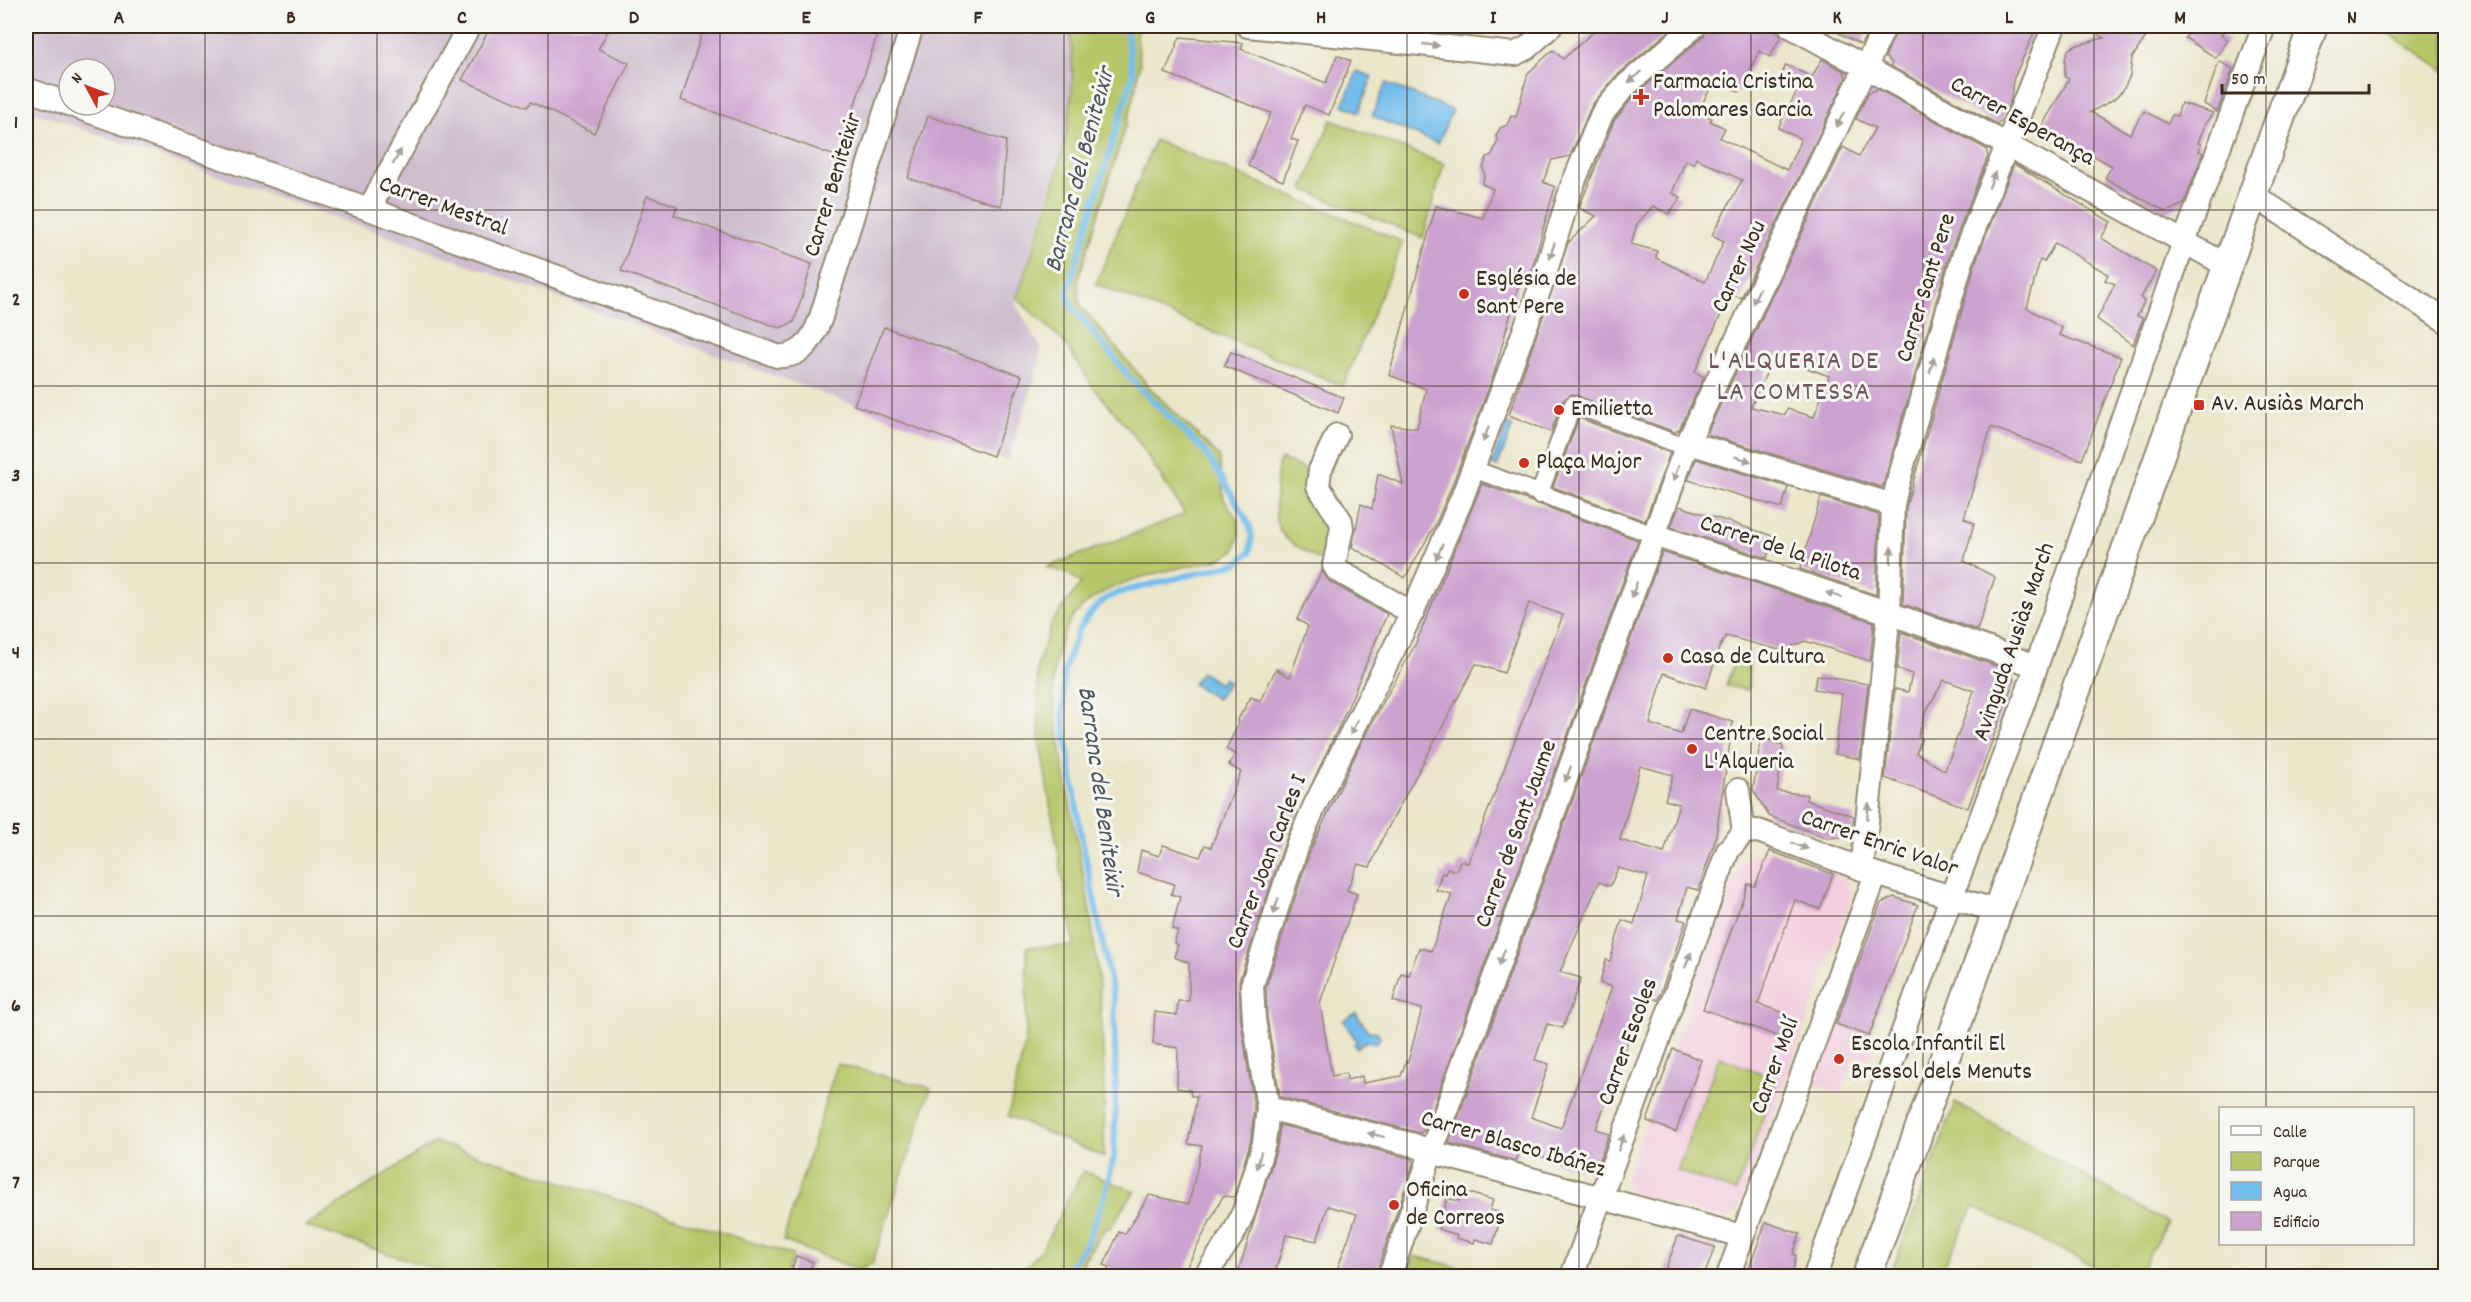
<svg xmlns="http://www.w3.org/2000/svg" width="2471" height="1302" font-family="Dekko,sans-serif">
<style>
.built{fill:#f3cfdf}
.industrial{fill:#cfbdce;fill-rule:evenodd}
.green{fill:#b7c669;stroke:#797844;stroke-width:1.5}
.water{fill:#73bdec;stroke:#577485;stroke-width:1.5}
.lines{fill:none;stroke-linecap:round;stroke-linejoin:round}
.stream{stroke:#73bdec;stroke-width:6}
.building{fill:#cca2cf;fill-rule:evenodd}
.pedestrian-casing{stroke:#938874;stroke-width:20}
.minor-casing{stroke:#938874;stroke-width:26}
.tertiary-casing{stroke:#938874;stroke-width:32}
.pedestrian{stroke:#fff;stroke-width:16}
.minor{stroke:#fff;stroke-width:22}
.tertiary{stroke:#fff;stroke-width:28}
.oneway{fill:#a79f9a}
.grid{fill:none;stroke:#3b2a1e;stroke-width:1.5;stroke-opacity:0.55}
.poi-dot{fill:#c8321e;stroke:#f6f6f2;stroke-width:2}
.labels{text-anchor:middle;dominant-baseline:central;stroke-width:6;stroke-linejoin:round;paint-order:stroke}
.poi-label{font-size:24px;fill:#3b2a1e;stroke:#f6f6f2;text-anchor:start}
.street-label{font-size:24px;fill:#3b2a1e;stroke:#f6f6f2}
.water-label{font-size:26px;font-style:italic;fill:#4c565c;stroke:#f6f6f2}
.quarter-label{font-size:27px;letter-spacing:1.5px;fill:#6e545c;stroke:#f6f6f2}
.neatline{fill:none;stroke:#3b2a1e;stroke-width:2}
.grid-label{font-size:20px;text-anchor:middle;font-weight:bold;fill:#3b2a1e}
</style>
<rect width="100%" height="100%" fill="#f6f6f2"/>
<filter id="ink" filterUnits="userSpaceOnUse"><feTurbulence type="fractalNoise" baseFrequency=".0167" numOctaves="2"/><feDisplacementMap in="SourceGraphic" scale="12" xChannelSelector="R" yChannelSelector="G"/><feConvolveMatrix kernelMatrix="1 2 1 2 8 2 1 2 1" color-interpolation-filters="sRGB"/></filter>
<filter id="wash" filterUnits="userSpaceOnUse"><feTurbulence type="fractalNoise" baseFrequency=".008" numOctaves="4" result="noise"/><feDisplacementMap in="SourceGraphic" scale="24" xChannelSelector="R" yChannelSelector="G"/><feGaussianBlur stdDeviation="1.35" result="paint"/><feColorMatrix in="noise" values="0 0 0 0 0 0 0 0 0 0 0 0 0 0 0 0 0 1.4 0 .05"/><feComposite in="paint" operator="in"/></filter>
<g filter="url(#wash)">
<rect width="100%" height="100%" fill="#ebe6ca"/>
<g class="built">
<path d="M1767,850L1844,878L1852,898L1738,1211L1724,1219L1631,1194L1625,1181L1739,864Z"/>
<path d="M1836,1024L1876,1038L1869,1059L1856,1055L1841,1094L1814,1084Z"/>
</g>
<g class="industrial">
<path d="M26,26H1070L1073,60L1071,104L1064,147L1015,302L1041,349L1038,368L1008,461L436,253L26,109ZM69,69H105V105H69Z"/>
<path d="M1395,26H1527L1511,34Z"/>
</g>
<g class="green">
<path d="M1070,26H1136L1140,64L1133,102L1078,280L1080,305L1151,389L1219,456L1224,499L1238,521L1239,537L1234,551L1220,559C1173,571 1108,576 1075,615C1063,628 1057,653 1054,670C1050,696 1057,725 1061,751C1071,820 1089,888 1096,957C1104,1025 1105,1089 1104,1157L1008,1116L1026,1039L1027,947L1074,946L1039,738L1037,666L1052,622L1081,583L1068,574L1047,567L1185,514L1134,435L1093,387L1064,342L1017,298C1036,238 1065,165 1071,103C1074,77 1072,52 1070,26Z"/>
<path d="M2377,26H2445V71Z"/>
<path d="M1331,120L1444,164L1423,238L1303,189Z"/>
<path d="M1155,140L1403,242L1343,386L1096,284Z"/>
<path d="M1282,459L1304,469L1313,490L1335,522L1323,562C1310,553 1288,544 1280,531C1272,517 1277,481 1278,464Z"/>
<path d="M1736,654L1749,655L1748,690L1726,686Z"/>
<path d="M1719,1057L1777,1079L1736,1192L1677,1171Z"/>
<path d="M837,1064L931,1088L872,1264L860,1270L783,1241Z"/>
<path d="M1955,1103L2167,1222L2138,1276H2114L1974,1206L1939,1276H1890Z"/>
<path d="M435,1142L793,1255L786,1276L774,1273L772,1276H456L305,1226Z"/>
<path d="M1083,1171L1135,1191L1110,1228H1106L1085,1258L1078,1276H1018L1042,1249Z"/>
<path d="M1414,1256L1486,1274L1485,1276H1407Z"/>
</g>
<g class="water">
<path d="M1357,71L1372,77L1359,112L1343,105Z"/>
<path d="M1386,83L1452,110L1438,144L1372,116Z"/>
<path d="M1507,424L1513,426L1497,467L1491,465Z"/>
<path d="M1201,672L1220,684L1224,678L1229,682L1217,699L1193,684Z"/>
<path d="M1356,1013L1368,1031L1378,1032L1380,1038L1376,1043L1367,1041L1356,1048L1354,1044L1357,1041L1343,1021Z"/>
</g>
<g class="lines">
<path class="stream" d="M1064,1276L1087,1242L1105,1195L1114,1156L1116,1083L1114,1000L1080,828L1063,716L1064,671L1077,633L1085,620L1096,607L1107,598L1121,592L1238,563L1250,552L1252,537L1250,526L1220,475L1204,451L1132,380L1072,307L1067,293L1133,75L1126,26"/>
</g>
<g id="blocks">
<g class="building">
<path d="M491,26H611L598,49L629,63L594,133L531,102L527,107L462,80Z"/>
<path d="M704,26H880L838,157L681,100Z"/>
<path d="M1600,26H1675L1615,77L1592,105L1570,156L1552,160L1543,182L1555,187L1530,276L1528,282L1520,280L1494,374L1449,493L1436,523L1405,578L1352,547L1361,504L1372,509L1378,474L1403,484L1391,425L1417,428L1426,389L1389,375L1436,206L1483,218L1493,189L1482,184L1485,175L1483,168L1487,157L1492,155L1498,140L1496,136L1500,128L1507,125L1511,116L1516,117L1528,73L1553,50L1563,59Z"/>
<path d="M1708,26H1766L1781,36L1770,57L1759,51L1739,92L1715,79L1698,112L1712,118L1710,121L1725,128L1720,138L1787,170L1801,139L1778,128L1797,91L1778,82L1786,65L1812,77L1822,59L1844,71L1846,78L1741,298L1731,294L1717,323L1695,372L1704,377L1679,430L1675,432L1572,394L1563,400L1551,432L1509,415L1568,243L1596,216L1579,208L1614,121L1634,96L1704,36ZM1696,158L1742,180L1712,235L1724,241L1705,282L1656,258L1657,251L1631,244L1637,224L1653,206L1669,214L1681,197L1672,193L1686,160L1694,164Z"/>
<path d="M1826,26H1870L1861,45Z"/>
<path d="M1898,26H2037L2013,80L2011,99L2002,120L1997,124L1890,66L1892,63L1885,57Z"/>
<path d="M2085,26H2153L2132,58L2130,76L2123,90L2114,99L2091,112L2130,134L2144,111L2168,124L2172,115L2177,116L2181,103L2213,113L2205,124L2198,143L2201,144L2199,151L2203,153L2184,204L2166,212L2105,178L2112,166L2042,126L2069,79L2065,77V59L2068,50L2074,46L2104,38Z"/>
<path d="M2192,26H2227L2221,35L2228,40L2216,58L2185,38Z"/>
<path d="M1180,37L1243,43L1241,49L1326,83L1337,55L1351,61L1329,115L1305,105L1291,139L1298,141L1283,181L1248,166L1271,113L1165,73Z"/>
<path d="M2219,61L2233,69L2217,112L2204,104Z"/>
<path d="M1878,89L1986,149L1988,156L1950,253L1883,486L1881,487L1710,435L1708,431L1843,147L1859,156L1875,128L1856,119L1868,93ZM1774,356L1829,376L1814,417L1787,409L1785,415L1751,407Z"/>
<path d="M928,116L1006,141L1001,206L908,178Z"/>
<path d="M2014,164L2111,222L2101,238L2156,271L2141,298L2145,300L2137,316L2143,318L2133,345L2097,319L2115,284L2105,280L2108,274L2055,243L2044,262L2040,260L2027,308L2062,328L2059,335L2121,357L2082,460L1991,427L1964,518L1974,523L1964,561L1995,577L1977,630L1903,604L1906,507L1976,261Z"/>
<path d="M647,196L677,206L674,215L812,264L794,322L780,328L621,271Z"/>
<path d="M884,327L1022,376L993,456L854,405Z"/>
<path d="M1231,352L1344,398L1338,413L1224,366Z"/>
<path d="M1579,418L1670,453L1645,521L1553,487Z"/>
<path d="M1696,459L1788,487L1782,508L1688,480Z"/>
<path d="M1482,484L1638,540L1425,1130L1420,1133L1280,1097L1267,1018L1266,987L1311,849L1362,741L1416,643ZM1529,603L1563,615L1468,863L1460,861L1456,871L1447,868L1445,874L1442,873L1436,890L1452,894L1431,951L1419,948L1409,975L1401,973L1393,1001L1422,1009L1408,1062L1406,1061L1401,1076L1363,1083L1362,1076L1347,1080L1346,1073L1332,1076L1320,1003L1357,894L1347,890L1358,864L1370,867L1382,839L1476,664L1504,673Z"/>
<path d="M1821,497L1879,515L1876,595L1800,569Z"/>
<path d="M1679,506L1773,536L1767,558L1671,527Z"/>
<path d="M1662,552L1874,622L1870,661L1805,641L1788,648L1787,652L1726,636L1719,648L1706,688L1664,673L1650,724L1681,734L1689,709L1733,722L1715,841L1698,890L1687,887L1678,919L1686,921L1658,1000L1644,996L1596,1129L1609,1134L1596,1171L1580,1165L1579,1168L1564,1164L1520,1149L1516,1161L1449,1143ZM1640,766L1673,775L1665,800L1679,804L1664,853L1620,840ZM1618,868L1648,876L1634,924L1622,920L1610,961L1606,960L1600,983L1612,987L1561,1128L1531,1117L1549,1064L1535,1060L1547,1024L1563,1028L1581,978L1560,972L1599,882L1610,886Z"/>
<path d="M1322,571L1330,582L1387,614L1347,709L1286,839L1239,981L1241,1021L1254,1108L1251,1140L1234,1197L1223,1196L1182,1276H1105L1109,1267L1104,1265L1119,1232L1125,1234L1149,1195L1189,1204L1202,1146L1188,1144L1197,1096H1191L1190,1090L1177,1088L1178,1048L1153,1044L1155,1012L1177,1015L1178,1001H1189V963L1174,957L1178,945L1174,943L1178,931L1172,929L1180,897L1171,894L1174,884L1137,872L1141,850L1159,856L1163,845L1200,857L1205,845L1211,847L1241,772L1229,765L1235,754L1226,749L1239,723L1237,721L1251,697L1260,701L1276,669L1290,677L1308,626L1297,619Z"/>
<path d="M1901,632L2010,671L2014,680L1968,808L1885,778L1895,689L1908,692L1912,674L1897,669ZM1944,680L1974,691L1945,771L1916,753L1922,738L1918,736L1926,712Z"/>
<path d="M1817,675L1868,684L1860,759L1835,754L1842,694L1814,689Z"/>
<path d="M1761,737L1783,746L1777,791L1807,795L1806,800L1854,816L1852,833L1843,837L1827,838L1769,816L1753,790Z"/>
<path d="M1770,851L1833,874L1820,909L1795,900L1758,1004L1788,1014L1780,1037L1703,1009L1748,884L1755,886Z"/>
<path d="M1894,897L1918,905L1869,1036L1836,1024L1881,903Z"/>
<path d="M1673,1049L1701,1060L1676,1132L1647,1121Z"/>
<path d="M1280,1125L1412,1159L1414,1162L1375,1276H1335L1357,1214L1328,1206L1317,1241L1286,1235L1274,1276H1237L1277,1147Z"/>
<path d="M1462,1191L1493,1200L1490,1210L1502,1213L1493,1244L1475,1239L1474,1243L1456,1238L1457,1235L1439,1229L1447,1198L1459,1201Z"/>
<path d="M1766,1222L1800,1234L1793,1254L1796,1255L1792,1276H1746Z"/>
<path d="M1678,1236L1715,1247L1704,1276H1663Z"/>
<path d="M796,1256L813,1262L807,1276H790Z"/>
</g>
</g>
</g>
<g filter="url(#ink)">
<use href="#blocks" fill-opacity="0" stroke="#938874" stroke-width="1.5"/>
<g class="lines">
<defs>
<g id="pedestrian">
<path d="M1473,469L1654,535"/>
<path d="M1539,495L1573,404L1674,443L1687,444"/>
</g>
<g id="minor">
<path d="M1248,26L1515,54L1528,47L1551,26"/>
<path d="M1790,26L2228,266"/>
<path d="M26,89L69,104"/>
<path d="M71,105L369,209L777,356C802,358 812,340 820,320L912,26"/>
<path d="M2253,195L2446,321"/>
<path d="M369,209L469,26"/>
<path d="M1337,435L1320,470L1318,486L1341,521L1342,528L1334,565L1337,570L1412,613"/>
<path d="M1687,444L1703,447L1893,505"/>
<path d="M1654,535L1889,613L2036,666"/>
<path d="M1738,790L1744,832"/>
<path d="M1744,832L1758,831L1876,874L1997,911"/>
<path d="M1862,869L1889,613L1893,505L1897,486L1963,257L2054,26"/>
<path d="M1268,1108L1414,1145L1431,1152L1742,1236"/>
<path d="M1205,1276L1234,1233L1244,1211L1264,1143L1268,1108L1254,1019L1252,985L1298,844L1315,805L1412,613L1462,498L1543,280L1572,186L1602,114L1624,87L1695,26"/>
<path d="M1390,1276L1435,1141L1687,444L1885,26"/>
<path d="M1572,1276L1728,850L1744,832"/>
<path d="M1728,1276L1876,874"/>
<path d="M1815,1276L1951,898L2021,710L2184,242L2264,26"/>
</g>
<path id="tertiary" d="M1867,1276L2313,26"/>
</defs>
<use href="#pedestrian" class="pedestrian-casing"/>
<use href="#minor" class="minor-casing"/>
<use href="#tertiary" class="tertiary-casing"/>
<use href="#pedestrian" class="pedestrian"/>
<use href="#minor" class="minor"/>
<use href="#tertiary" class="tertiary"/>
</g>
<defs><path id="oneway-solid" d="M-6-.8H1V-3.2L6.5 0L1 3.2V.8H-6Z" transform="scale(1.5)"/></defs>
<g class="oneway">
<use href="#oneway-solid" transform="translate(1431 45) rotate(6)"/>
<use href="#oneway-solid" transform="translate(1635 77) rotate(139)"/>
<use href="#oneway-solid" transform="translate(1840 120) rotate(116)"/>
<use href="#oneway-solid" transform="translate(397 157) rotate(-61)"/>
<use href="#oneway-solid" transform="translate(1992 180) rotate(-68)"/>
<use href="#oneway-solid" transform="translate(1552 251) rotate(107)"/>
<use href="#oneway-solid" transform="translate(1756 296) rotate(115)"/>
<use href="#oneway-solid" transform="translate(1932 365) rotate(-74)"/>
<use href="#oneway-solid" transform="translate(1486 434) rotate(110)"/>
<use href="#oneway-solid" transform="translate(1743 459) rotate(17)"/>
<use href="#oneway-solid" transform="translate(1676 473) rotate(110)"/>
<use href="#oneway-solid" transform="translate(1439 552) rotate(114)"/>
<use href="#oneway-solid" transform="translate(1891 555) rotate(-88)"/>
<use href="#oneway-solid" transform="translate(1634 590) rotate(110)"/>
<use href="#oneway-solid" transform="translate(1834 595) rotate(-162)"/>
<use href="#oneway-solid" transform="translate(1354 727) rotate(117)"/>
<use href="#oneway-solid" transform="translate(1568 774) rotate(110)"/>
<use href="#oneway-solid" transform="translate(1868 811) rotate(-84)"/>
<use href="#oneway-solid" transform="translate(1800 846) rotate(20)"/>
<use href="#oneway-solid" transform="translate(1276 906) rotate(107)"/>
<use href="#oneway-solid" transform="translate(1502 957) rotate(110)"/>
<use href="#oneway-solid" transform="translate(1688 960) rotate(-70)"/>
<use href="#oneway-solid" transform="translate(1376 1135) rotate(-166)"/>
<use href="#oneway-solid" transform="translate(1621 1143) rotate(-70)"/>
<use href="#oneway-solid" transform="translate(1259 1160) rotate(104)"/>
</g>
</g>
<path class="grid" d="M205,26V1276M377,26V1276M548,26V1276M720,26V1276M892,26V1276M1064,26V1276M1236,26V1276M1407,26V1276M1579,26V1276M1751,26V1276M1923,26V1276M2094,26V1276M2266,26V1108M26,210H2446M26,386H2446M26,563H2446M26,739H2446M26,916H2446M26,1092H2446M2266,1244V1276"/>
<g class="poi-dot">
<path d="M1638 88h6v6h6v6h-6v6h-6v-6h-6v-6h6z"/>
<circle cx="1464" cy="294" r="6"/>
<rect x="2193" y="399" width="12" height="12" rx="3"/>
<circle cx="1559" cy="410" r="6"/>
<circle cx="1524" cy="463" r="6"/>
<circle cx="1668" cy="658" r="6"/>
<circle cx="1692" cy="749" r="6"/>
<circle cx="1839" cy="1059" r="6"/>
<circle cx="1394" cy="1205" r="6"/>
</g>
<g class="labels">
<g class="poi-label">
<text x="1653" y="83">Farmacia Cristina<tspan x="1653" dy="28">Palomares Garcia</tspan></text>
<text x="1476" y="280">Església de<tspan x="1476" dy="28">Sant Pere</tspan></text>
<text x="2211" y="405">Av. Ausiàs March</text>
<text x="1571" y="410">Emilietta</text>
<text x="1536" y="463">Plaça Major</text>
<text x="1680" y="658">Casa de Cultura</text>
<text x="1704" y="735">Centre Social<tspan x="1704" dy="28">L'Alqueria</tspan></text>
<text x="1851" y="1045">Escola Infantil El<tspan x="1851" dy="28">Bressol dels Menuts</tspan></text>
<text x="1406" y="1191">Oficina<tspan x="1406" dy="28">de Correos</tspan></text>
</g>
<g class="street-label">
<text transform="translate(2022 122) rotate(29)">Carrer Esperança</text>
<text transform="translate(834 185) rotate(-73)">Carrer Beniteixir</text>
<text transform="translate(443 207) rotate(20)">Carrer Mestral</text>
<text transform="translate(1740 267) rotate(-65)">Carrer Nou</text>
<text transform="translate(1927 288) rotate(-73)">Carrer Sant Pere</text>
<text transform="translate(1780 549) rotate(18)">Carrer de la Pilota</text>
<text transform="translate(2015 642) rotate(-71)">Avinguda Ausiàs March</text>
<text transform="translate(1517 834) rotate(-70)">Carrer de Sant Jaume</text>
<text transform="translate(1879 844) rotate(19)">Carrer Enric Valor</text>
<text transform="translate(1268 862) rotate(-69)">Carrer Joan Carles I</text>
<text transform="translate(1629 1042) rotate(-70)">Carrer Escoles</text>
<text transform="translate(1776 1066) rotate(-70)">Carrer Molí</text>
<text transform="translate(1513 1145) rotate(16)">Carrer Blasco Ibáñez</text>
</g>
<g class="water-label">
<text transform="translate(1081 170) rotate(-75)">Barranc del Beniteixir</text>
<text transform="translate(1099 791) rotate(82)">Barranc del Beniteixir</text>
</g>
<g class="quarter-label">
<text x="1794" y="362">L'ALQUERIA DE<tspan x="1794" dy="31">LA COMTESSA</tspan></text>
</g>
</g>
<rect width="2471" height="1302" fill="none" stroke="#f6f6f2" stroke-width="66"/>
<rect x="2219" y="1107" width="195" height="138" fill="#f6f6f2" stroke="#aba49d" stroke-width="1.5"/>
<rect x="2231" y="1126" width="30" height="9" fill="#ffffff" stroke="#aba49d" stroke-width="1.5"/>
<text x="2273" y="1137" font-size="18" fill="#3b2a1e">Calle</text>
<rect x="2231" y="1152" width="30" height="18" fill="#b7c669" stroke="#aba49d" stroke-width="1.5"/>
<text x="2273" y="1167" font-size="18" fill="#3b2a1e">Parque</text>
<rect x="2231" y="1182" width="30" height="18" fill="#73bdec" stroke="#aba49d" stroke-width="1.5"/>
<text x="2273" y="1197" font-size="18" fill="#3b2a1e">Agua</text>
<rect x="2231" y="1212" width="30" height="18" fill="#cca2cf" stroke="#aba49d" stroke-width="1.5"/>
<text x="2273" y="1227" font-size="18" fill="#3b2a1e">Edificio</text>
<g transform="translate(87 87) rotate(311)"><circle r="28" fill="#f6f6f2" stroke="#aba49d" stroke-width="1.5"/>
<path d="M0-4.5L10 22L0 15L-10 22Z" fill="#c8321e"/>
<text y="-9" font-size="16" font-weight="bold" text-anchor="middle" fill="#3b2a1e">N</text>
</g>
<path d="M2222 84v9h147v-9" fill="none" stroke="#3b2a1e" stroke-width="3"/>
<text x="2231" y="84" font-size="18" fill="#3b2a1e" stroke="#f6f6f2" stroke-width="4.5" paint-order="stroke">50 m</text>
<rect x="33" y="33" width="2405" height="1236" class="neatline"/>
<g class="grid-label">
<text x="119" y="23">A</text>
<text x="291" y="23">B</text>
<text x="462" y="23">C</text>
<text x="634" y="23">D</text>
<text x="806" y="23">E</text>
<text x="978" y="23">F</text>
<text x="1150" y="23">G</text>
<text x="1321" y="23">H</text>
<text x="1493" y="23">I</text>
<text x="1665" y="23">J</text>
<text x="1837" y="23">K</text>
<text x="2009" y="23">L</text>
<text x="2180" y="23">M</text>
<text x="2352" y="23">N</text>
<text x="16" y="128">1</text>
<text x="16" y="305">2</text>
<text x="16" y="481">3</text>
<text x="16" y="658">4</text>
<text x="16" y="834">5</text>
<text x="16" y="1011">6</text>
<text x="16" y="1188">7</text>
</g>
</svg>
